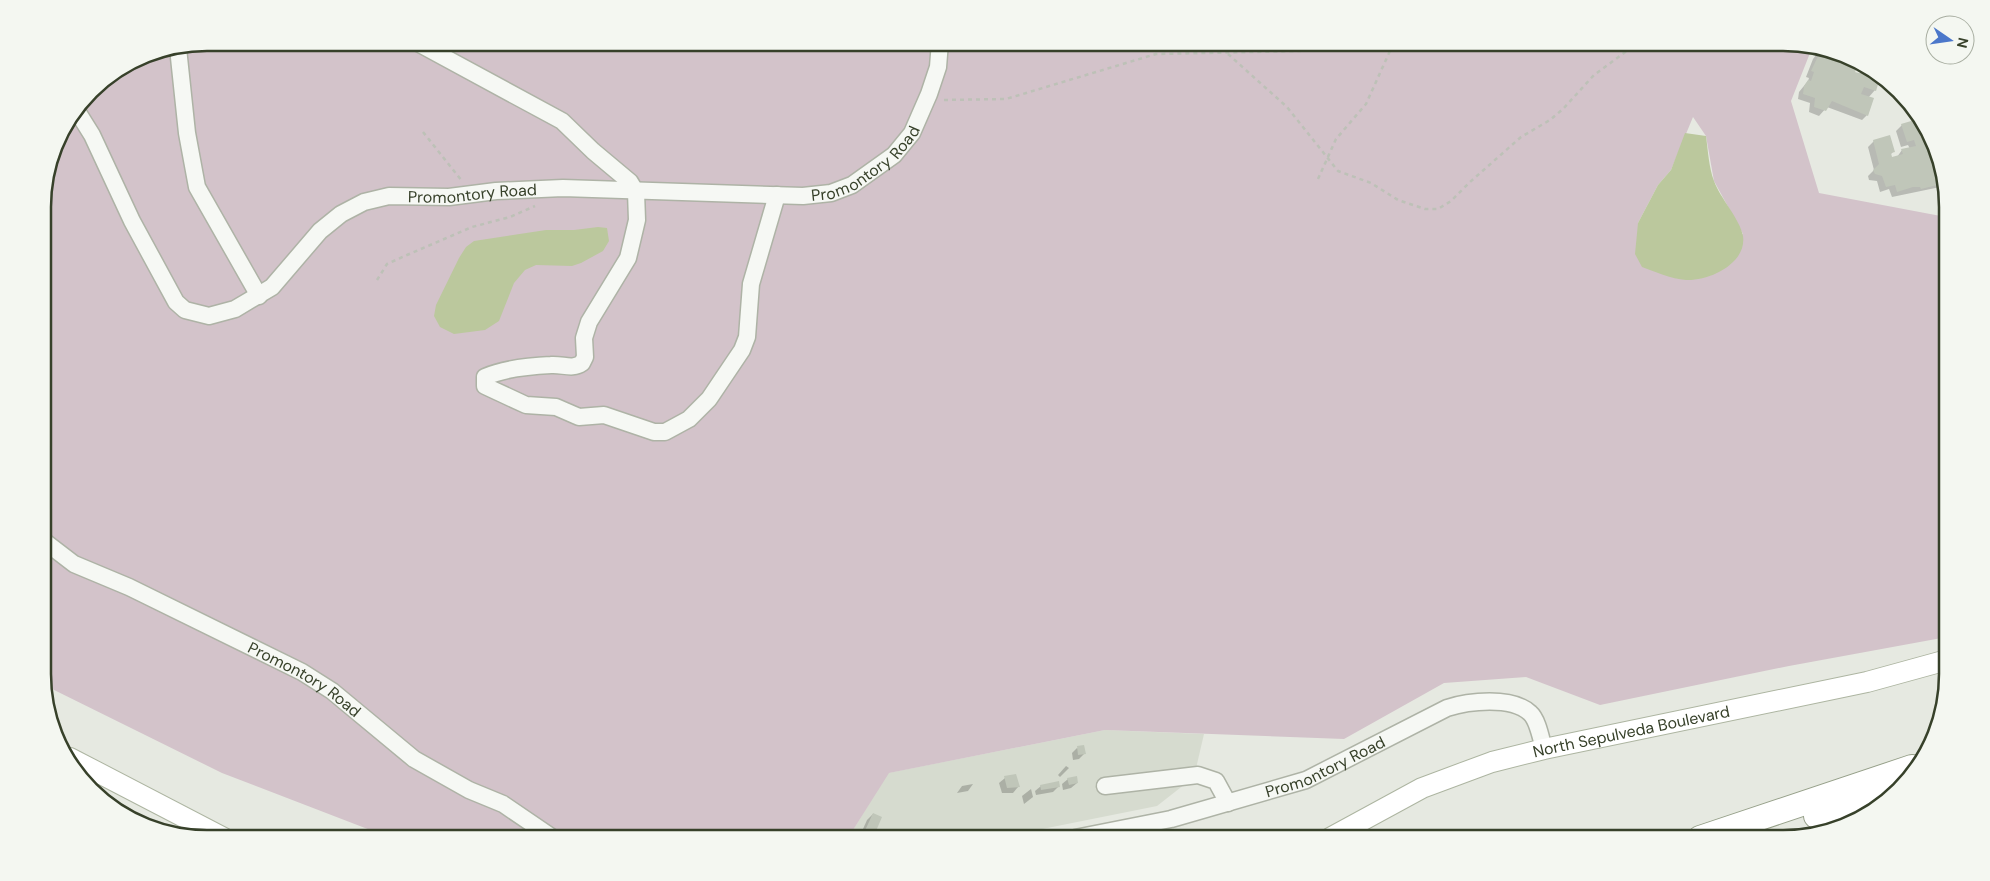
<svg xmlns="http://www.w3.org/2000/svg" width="1990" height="881" font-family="'DM Sans',sans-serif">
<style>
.built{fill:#d6dbcf}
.green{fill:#d3c3ca;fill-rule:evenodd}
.water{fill:#bbc89d}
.shadow{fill:#0003}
.building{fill:#c0c6b9}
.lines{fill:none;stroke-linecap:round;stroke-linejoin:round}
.minor-casing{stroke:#aeb3a6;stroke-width:19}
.major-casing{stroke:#adb5a1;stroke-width:22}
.highway-casing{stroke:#96a089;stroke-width:26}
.path{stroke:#bdc1b7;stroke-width:2.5;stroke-dasharray:4 4;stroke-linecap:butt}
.minor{stroke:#f6f8f4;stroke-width:16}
.major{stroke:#fff;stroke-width:20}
.highway{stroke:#fff;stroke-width:24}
.labels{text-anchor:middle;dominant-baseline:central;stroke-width:5;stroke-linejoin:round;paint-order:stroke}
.street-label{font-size:16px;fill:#37412a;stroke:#f4f7f1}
.rim{fill:none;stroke:#37412a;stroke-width:2.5}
</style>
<rect width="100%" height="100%" fill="#e6e9e1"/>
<path class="built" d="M1105,730L1204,734L1194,777L1157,806L997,838H848L888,773Z"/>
<path class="green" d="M207,42L1783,43L1812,48L1791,101L1819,193L1946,217L1947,637L1789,666L1600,705L1526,677L1444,683L1344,739L1105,730L889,773L848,838H391L222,773L44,685L43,196L60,134L98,84L144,55ZM1693,117L1706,136L1714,181L1743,234L1638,223L1658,185L1671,170Z"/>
<g class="water">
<path d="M1685,133L1706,136C1708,151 1709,168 1714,181C1720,198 1740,219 1743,236C1747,263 1710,281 1686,280C1671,279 1656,272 1642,267L1635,254L1638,223L1658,185L1671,170Z"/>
<path d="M598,227L607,228L609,241L603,251L581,263L572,266L536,265L525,270L514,283L499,321L485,330L454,334L440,327L434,316L436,305L459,258L466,247L474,241L546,230H574Z"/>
</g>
<g class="shadow">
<path d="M1820,50L1846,55L1858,64L1854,73L1859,74L1864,69L1878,80L1875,90L1868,98L1867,115L1862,120L1827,107L1819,116L1809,112L1810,103L1798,99L1799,92L1808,81L1809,78L1806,77L1813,59Z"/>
<path d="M1902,125L1922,127L1946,189L1945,186L1892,197L1889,189L1880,192L1877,181L1869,180L1868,176L1874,170L1868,147L1874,141L1894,151L1890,155L1892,158L1897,157L1902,150L1910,149L1908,145L1901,147L1896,131Z"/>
<path d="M1077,748L1085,753L1079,759L1073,760L1072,753Z"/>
<path d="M1066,766L1069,768L1060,777L1058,775Z"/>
<path d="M1005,778L1018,787L1013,793H1002L999,783Z"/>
<path d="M1068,779L1077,783L1071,788L1063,790L1062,784Z"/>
<path d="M973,784L968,791L957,793L962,786Z"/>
<path d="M1041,786H1059L1053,792L1036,795L1035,791Z"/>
<path d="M1031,789L1033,797L1024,804L1022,796Z"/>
<path d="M873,814L881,818L871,838H859L867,820Z"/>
<path d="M985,836V838H972Z"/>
</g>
<g class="building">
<path d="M1821,50L1846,55L1859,65L1855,72L1862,74L1863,68L1879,81L1876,91L1864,87L1861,94L1874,98L1868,116L1832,101L1826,111L1814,107L1815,98L1803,94L1804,86L1808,80L1811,81L1814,72L1811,71Z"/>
<path d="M1918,119L1945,183L1921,189L1920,187H1913L1897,192L1895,185L1886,187L1882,176L1875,174L1873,170L1879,164L1873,140L1890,135L1895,152L1891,153L1892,157L1903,154L1901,149L1916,146L1914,140L1907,142L1901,124Z"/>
<path d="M1084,745L1086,754L1078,755L1077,746Z"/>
<path d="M1016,774L1020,787L1007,788L1004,776Z"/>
<path d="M1077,776L1078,783L1069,785L1067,778Z"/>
<path d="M1059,781L1060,787L1041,790L1040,785Z"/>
<path d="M873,813L882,817L873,838H870L863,835Z"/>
</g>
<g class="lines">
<defs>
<g id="minor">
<path d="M416,42L562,121L593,151L630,182L636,192L637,220L628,258L589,322L584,338L585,357L582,363C572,370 563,364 551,365C530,366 505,368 485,377V386L526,405L556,407L579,417L604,415L654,432H665L689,419L709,399L742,350L747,337L751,284L777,195"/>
<path d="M178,48L187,133L197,187L259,296"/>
<path id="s1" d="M77,111L92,135L132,221L176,302L185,310L209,316L235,309L272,287L320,231L341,214L364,202L389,196L449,197L496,191L563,188L803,196L831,193L852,185L894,155L912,133L929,94L938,67L940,42"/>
<path id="s2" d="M44,541L74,564L129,587L302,672L332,691L414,759L469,790L503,804L553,838"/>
<path d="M1105,786L1198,775L1216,781L1228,803"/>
<path id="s3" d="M1075,838L1171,819L1306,780L1447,708C1468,701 1512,696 1530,713C1538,720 1541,739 1544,749"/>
</g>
<g id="major">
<path d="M70,758L224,838"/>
<path id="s4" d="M1330,838L1422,788L1492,762L1544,749L1867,682L1947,660"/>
</g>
<g id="highway">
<path d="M1816,816L1893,791"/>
<path d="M1828,831L1842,826"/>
<path d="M1700,838L1912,767"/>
</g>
</defs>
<use href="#minor" class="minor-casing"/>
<use href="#major" class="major-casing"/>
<use href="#highway" class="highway-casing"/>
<g class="path">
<path d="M1228,54L1287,107L1338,171L1371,183L1398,200L1425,209H1438L1451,201L1470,182L1521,137L1550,120L1563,109L1594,75L1639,42"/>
<path d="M944,100L1006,99L1156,54L1300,51L1383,42"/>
<path d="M423,132L462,181"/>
<path d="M1318,179L1336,139L1366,104L1394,42"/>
<path d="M377,280L387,264L407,255L472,227L510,217L535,206"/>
</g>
<use href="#minor" class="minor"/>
<use href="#major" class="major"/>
<use href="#highway" class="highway"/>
</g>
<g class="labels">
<g class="street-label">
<text stroke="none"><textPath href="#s1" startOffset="962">Promontory Road</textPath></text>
<text stroke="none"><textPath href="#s1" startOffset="558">Promontory Road</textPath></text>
<text stroke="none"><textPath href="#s2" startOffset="296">Promontory Road</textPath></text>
<text stroke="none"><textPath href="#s4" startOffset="322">North Sepulveda Boulevard</textPath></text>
<text stroke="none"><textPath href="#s3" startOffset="261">Promontory Road</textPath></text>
</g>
</g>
<path d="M0 0H1990V881H0ZM207 51H1783A156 156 0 0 1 1939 207V674A156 156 0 0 1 1783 830H207A156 156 0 0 1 51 674V207A156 156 0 0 1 207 51Z" fill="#f4f7f1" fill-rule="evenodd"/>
<path class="rim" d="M207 51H1783A156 156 0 0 1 1939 207V674A156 156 0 0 1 1783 830H207A156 156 0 0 1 51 674V207A156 156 0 0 1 207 51Z"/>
<g transform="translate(1950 40) rotate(103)"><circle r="24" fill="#f4f7f1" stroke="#a8aea1"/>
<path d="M0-4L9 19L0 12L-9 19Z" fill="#4b77ca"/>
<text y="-8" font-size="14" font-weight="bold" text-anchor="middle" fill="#37412a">N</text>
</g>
</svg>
